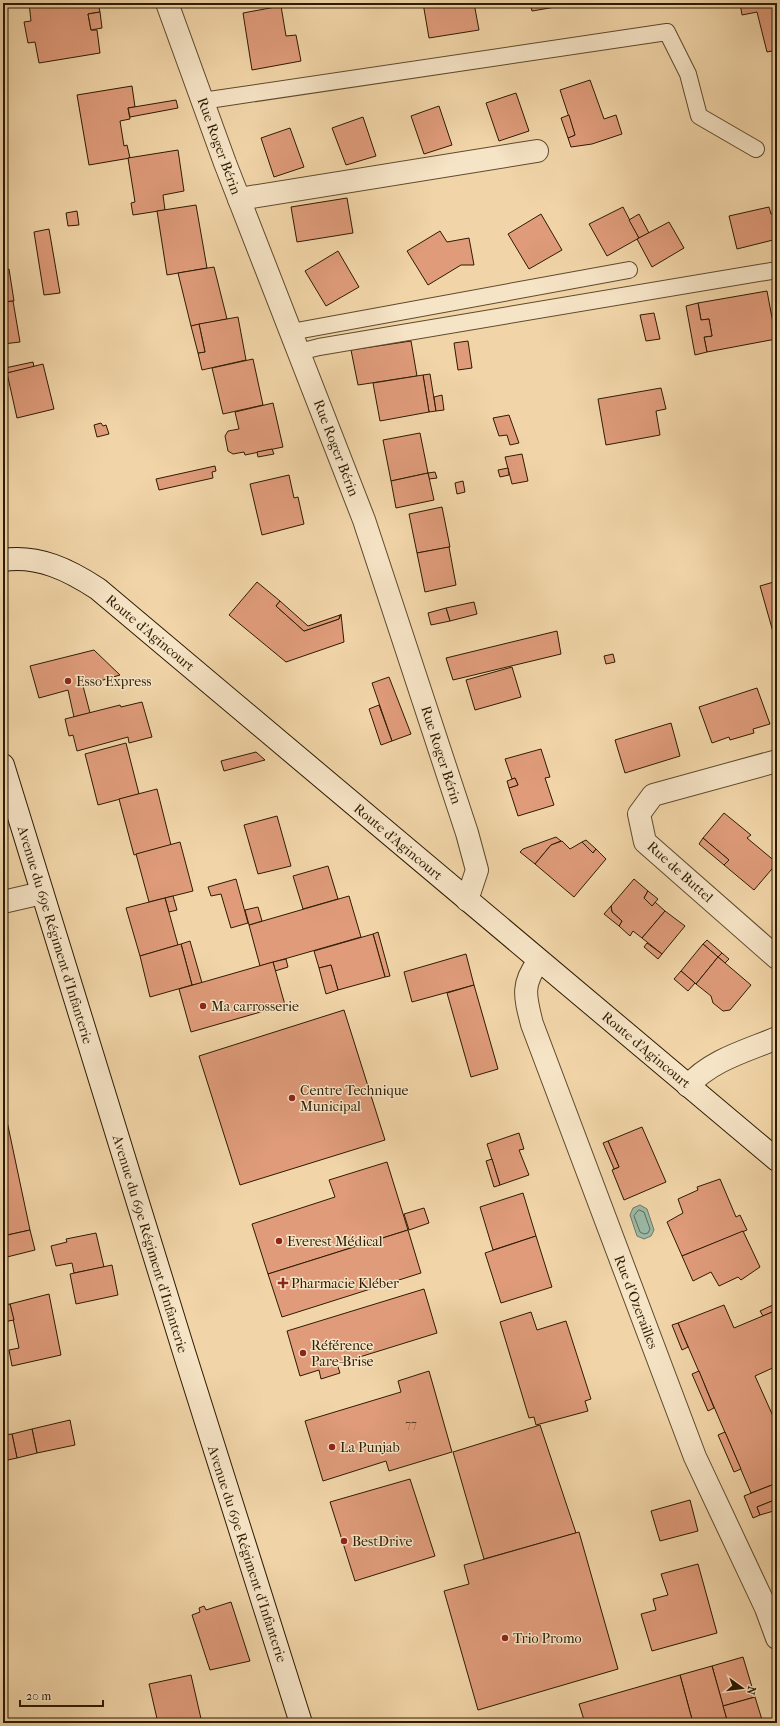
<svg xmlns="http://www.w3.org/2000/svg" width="780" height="1726" font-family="'IM FELL French Canon',serif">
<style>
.water{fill:#9bb9a7;stroke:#6f7a65}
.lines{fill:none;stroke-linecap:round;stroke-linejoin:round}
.shore{stroke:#646a54;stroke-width:1}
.building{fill:#df9b7a;stroke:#2d1b02}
.lane-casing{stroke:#5e4a2c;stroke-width:18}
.street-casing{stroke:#5e4a2c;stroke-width:24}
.secondary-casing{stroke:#2d1b02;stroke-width:24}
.lane{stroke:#f6e4c6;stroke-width:16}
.street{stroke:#f6e4c6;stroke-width:22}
.secondary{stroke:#f6e4c6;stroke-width:22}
.poi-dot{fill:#8f2418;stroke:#f6e4c6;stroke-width:1.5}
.labels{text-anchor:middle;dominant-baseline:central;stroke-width:3;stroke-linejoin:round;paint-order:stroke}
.number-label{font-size:12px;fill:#5a3b20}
.street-label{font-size:14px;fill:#2d1b02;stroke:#f6e4c6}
.poi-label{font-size:14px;fill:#2d1b02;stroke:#f6e4c6;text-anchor:start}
</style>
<rect width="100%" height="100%" fill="#f1d5a8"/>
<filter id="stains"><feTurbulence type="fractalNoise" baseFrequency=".005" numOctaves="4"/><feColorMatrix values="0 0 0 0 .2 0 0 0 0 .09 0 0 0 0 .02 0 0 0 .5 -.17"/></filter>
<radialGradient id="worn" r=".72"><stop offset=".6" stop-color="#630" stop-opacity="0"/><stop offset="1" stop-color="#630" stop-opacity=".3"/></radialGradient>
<path class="water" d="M640,1205L647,1209L654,1230L651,1236L644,1239L637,1236L630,1215L633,1208Z"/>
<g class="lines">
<path class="shore" d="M639,1210L644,1212L650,1229L648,1233L644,1234L640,1232L634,1216Z"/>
</g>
<g class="building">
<path d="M29,3H48V6L66,3H98L100,12L88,14L91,30H97L100,53L39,63L35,42L28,43L24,22L31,21Z"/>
<path d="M423,3H474L479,30L429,38Z"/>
<path d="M530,3H579L532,11Z"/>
<path d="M740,3H777V50L767,52L757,12L742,15Z"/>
<path d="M281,6L286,36L296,35L301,61L252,70L243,13Z"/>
<path d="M100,12L102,28L91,30L88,14Z"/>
<path d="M590,80L604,119L616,115L622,134L592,144L571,147L568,138L575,135L560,90Z"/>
<path d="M132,86L135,107L128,108L130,119L120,121L124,146L127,145L130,158L89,165L77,95Z"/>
<path d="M516,93L529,131L499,141L486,103Z"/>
<path d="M176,100L178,108L130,117L128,108Z"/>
<path d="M439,106L452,145L424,154L411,116Z"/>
<path d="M569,115L575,135L568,138L561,118Z"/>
<path d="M363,117L376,156L346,165L332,128Z"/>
<path d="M290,128L304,167L274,177L261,138Z"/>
<path d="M178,150L184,191L163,195L165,210L133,215L131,203L135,202L128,158Z"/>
<path d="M347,198L353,233L297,242L291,207Z"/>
<path d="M196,205L207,268L167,275L157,211Z"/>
<path d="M623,207L639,238L607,256L589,224Z"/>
<path d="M769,207L771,214L777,212V239L737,249L729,216Z"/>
<path d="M77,211L79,225L68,226L66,213Z"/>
<path d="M541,214L562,250L529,269L508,234Z"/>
<path d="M639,214L649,233L639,238L629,220Z"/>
<path d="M669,222L684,248L652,267L637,239Z"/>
<path d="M49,229L60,293L44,295L34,232Z"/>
<path d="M440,231L447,242L469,238L474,265H461L428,285L407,251Z"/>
<path d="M338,251L359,287L326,306L305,271Z"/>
<path d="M214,267L227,319L191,326L178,273Z"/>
<path d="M9,269L14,301L3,302V271Z"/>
<path d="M767,291L776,339L707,352L704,337L712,336L709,319L701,320L698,303Z"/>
<path d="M13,301L20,342L3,344V302Z"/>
<path d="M698,303L701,320L709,319L712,336L704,337L707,352L695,355L686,306Z"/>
<path d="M654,313L660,339L646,341L640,315Z"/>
<path d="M238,317L246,360L202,370L198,353L205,352L199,324Z"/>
<path d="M199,324L205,352L198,353L191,326Z"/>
<path d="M411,341L417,376L358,385L351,350Z"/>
<path d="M468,341L472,368L458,370L454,343Z"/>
<path d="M253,359L263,405L223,414L212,368Z"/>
<path d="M33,362L34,367L7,373L5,368Z"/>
<path d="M43,364L54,409L17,418L7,373Z"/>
<path d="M430,374L436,411L429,412L423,375Z"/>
<path d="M423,375L429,412L380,421L373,383Z"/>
<path d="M661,388L666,409L656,411L660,435L606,445L598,399Z"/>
<path d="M442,395L444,410L436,411L434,397Z"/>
<path d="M273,403L283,447L245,455L244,452L233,454L228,451L225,436L228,431L239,429L235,412Z"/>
<path d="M509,415L519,443L510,445L507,435L499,436L493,418Z"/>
<path d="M101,423L103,426L106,425L109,434L97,437L94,425Z"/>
<path d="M420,433L428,473L391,481L383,440Z"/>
<path d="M272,449L274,454L258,457L257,452Z"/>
<path d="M522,454L528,481L512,484L505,457Z"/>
<path d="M215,466L216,471L212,472L213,478L159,490L156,479Z"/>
<path d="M508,468L509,475L500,477L498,470Z"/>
<path d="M435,472L437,478L429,479L428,473Z"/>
<path d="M428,473L434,500L396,508L391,481Z"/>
<path d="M289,475L294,498L298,497L304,524L262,535L250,484Z"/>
<path d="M463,481L465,492L457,494L455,483Z"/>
<path d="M442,507L450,547L417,553L409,514Z"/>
<path d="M449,547L456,585L425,592L417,553Z"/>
<path d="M777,581V639H775L760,586Z"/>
<path d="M257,582L280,601L276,606L304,631L339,619L341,614L344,642L286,662L229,615Z"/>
<path d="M280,601L308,626L340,615L339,619L304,631L276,606Z"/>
<path d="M474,602L477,614L450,621L446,608Z"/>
<path d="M446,608L450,621L431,625L428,613Z"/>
<path d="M557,631L561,654L453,680L446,658Z"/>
<path d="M94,650L120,675L83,686L90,713L74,717L68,690L39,698L30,666Z"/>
<path d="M613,654L615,662L606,664L604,656Z"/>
<path d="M512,667L521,697L475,710L466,680Z"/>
<path d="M389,677L411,734L392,741L372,683Z"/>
<path d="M757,688L770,724L753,729L754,733L730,740L729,737L712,743L699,707Z"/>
<path d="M142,702L152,737L129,743L128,737L77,751L73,735L69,736L65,719L120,705L121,707Z"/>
<path d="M379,705L392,741L381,745L369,709Z"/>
<path d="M671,723L680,756L625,773L615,740Z"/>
<path d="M126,743L139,794L98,805L85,754Z"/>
<path d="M541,749L550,777L545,778L554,805L518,816L509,788L518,785L515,778L512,779L505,759Z"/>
<path d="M256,752L265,760L224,771L221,761Z"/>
<path d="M515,778L518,785L509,788L507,781Z"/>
<path d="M157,789L171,845L134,855L119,799Z"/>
<path d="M724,813L751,835L747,838L777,863L754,890L724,865L729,860L703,838Z"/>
<path d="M277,816L291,866L258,874L244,825Z"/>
<path d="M556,837L561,841L551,845L535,864L520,852L523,849Z"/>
<path d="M703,838L729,860L724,865L699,844Z"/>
<path d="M586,840L596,849L593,853L582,842Z"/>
<path d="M562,841L570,849L582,842L593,853L596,849L606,859L574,897L535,864L551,845Z"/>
<path d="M180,842L193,891L149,902L136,854Z"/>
<path d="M328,866L338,899L303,909L293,876Z"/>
<path d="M236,879L248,923L231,928L221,894L211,896L208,887Z"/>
<path d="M634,879L648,891L644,898L652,906L655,902L665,911L642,938L633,931L630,936L619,926L622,921L612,912L611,906Z"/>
<path d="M648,891L658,899L652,906L644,898Z"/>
<path d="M173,896L177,910L169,912L165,898Z"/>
<path d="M349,896L361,937L260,966L249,925Z"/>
<path d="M165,898L178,945L140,956L126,908Z"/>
<path d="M611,906L612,912L622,921L619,926L604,914Z"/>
<path d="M258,907L262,921L249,925L245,910Z"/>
<path d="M665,911L685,926L662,954L642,938Z"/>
<path d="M378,932L390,976L385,977L373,934Z"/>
<path d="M373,934L385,977L338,990L331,965L319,968L314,951Z"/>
<path d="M707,940L722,953L718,957L703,944Z"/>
<path d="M190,941L202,983L192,985L181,944Z"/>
<path d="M647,943L662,954L658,959L644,947Z"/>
<path d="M181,944L192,985L150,997L140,956Z"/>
<path d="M703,944L718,957L696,984L681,971Z"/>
<path d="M722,953L729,959L725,963L718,957Z"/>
<path d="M466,954L474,985L412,1002L404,972Z"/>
<path d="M718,957L751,985L730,1010L723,1011L713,1003L711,996L696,984Z"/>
<path d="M286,959L288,967L275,971L273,962Z"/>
<path d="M273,962L285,1005L191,1032L179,989Z"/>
<path d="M331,965L338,990L326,994L319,968Z"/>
<path d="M681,971L695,983L688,991L674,979Z"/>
<path d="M474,985L498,1069L471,1077L447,993Z"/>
<path d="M344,1010L385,1140L240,1185L199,1056Z"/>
<path d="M3,1105L8,1126L3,1127Z"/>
<path d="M8,1126L30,1230L3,1236V1127Z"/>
<path d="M642,1127L666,1182L624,1200L612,1170L619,1167L608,1141Z"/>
<path d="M519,1133L524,1149L519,1150L529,1175L500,1185L487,1144Z"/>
<path d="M608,1141L619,1167L614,1169L603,1143Z"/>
<path d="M492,1159L500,1185L494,1187L486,1161Z"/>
<path d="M387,1162L408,1230L268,1274L252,1224L335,1197L329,1180Z"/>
<path d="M720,1179L736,1217L740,1215L747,1230L682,1256L667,1222L683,1213L678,1199L698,1190L697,1187Z"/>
<path d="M523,1193L536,1236L493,1250L480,1207Z"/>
<path d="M424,1208L429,1223L409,1230L404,1214Z"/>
<path d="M30,1230L35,1250L7,1257L3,1236Z"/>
<path d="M408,1230L421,1273L282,1317L268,1274Z"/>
<path d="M743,1231L760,1267L741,1280L738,1277L719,1286L711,1272L693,1281L682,1256Z"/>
<path d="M96,1233L104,1267L74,1273L72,1263L56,1266L51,1246L67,1242L66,1239Z"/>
<path d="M536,1236L552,1287L501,1303L485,1253Z"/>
<path d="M112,1265L118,1295L76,1304L70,1274Z"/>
<path d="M424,1289L437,1333L337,1364L340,1373L321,1379L319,1370L300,1376L287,1331Z"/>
<path d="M49,1294L61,1355L12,1366L9,1350L19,1348L10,1304Z"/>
<path d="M777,1303V1310L763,1316L760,1311Z"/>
<path d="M10,1304L14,1320L3,1322V1305Z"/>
<path d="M724,1305L734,1328L777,1310V1366L755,1376L777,1425V1483L751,1493L678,1323Z"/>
<path d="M531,1312L537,1330L566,1321L591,1399L585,1401L588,1411L536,1425L534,1417L529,1418L500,1322Z"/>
<path d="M678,1323L688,1347L682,1350L672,1325Z"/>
<path d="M429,1371L452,1452L389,1471L386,1461L323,1481L305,1421L401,1392L398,1381Z"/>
<path d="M699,1371L714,1408L708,1411L692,1374Z"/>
<path d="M70,1420L75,1445L37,1453L32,1429Z"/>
<path d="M540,1425L576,1533L484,1559L453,1452Z"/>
<path d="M32,1429L37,1453L17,1458L12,1434Z"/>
<path d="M725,1432L741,1469L734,1472L718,1435Z"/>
<path d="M12,1434L17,1458L3,1461V1435Z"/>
<path d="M410,1479L435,1556L355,1581L330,1502Z"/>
<path d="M777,1483V1499L757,1507L760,1515L753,1518L744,1496Z"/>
<path d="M777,1499V1510L760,1515L757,1507Z"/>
<path d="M690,1500L698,1531L660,1541L651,1511Z"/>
<path d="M579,1532L618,1669L478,1710L444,1591L469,1584L464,1565Z"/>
<path d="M698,1564L717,1633L652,1651L641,1614L656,1610L653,1599L668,1595L661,1574Z"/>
<path d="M231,1602L250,1661L210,1670L192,1615L200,1612L199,1608L204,1606L206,1610Z"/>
<path d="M743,1657L755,1697L723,1706L712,1666Z"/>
<path d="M712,1666L728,1723H693L680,1675Z"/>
<path d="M191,1675L202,1723H158L149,1684Z"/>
<path d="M680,1675L693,1723H585L579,1704Z"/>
<path d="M755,1697L763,1723H728L723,1706Z"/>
</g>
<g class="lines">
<defs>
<g id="lane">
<path d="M202,101L667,32L688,74L699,116L756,149"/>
<path d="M291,332L629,270"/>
<path d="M299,352L319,347L777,270"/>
</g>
<g id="street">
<path d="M167,3L225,163L364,520L467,833L477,870L467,900"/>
<path d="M239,199L537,151"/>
<path d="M777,761L653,795L639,814L645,842L777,958"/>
<path d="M3,902L42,893"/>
<path d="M539,961C521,984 525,997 532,1024L695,1457L766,1608L777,1638"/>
<path d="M688,1086C711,1060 746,1051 777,1038"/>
</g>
<g id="secondary">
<path d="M3,560C39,555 69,570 98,589L777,1160"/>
<path d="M3,765L184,1352L301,1723"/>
</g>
</defs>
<use href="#lane" class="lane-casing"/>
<use href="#street" class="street-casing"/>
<use href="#secondary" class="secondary-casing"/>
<use href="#lane" class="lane"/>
<use href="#street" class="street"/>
<use href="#secondary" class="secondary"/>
</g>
<g class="poi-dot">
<circle cx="68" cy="681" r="4"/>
<circle cx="203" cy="1006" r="4"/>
<circle cx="292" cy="1098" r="4"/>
<circle cx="279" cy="1241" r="4"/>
<path d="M281 1277h4v4h4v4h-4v4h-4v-4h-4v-4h4z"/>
<circle cx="303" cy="1353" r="4"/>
<circle cx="332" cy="1447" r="4"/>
<circle cx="344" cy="1541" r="4"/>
<circle cx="505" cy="1638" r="4"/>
</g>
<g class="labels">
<g class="number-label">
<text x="411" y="1424">77</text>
</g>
<g class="street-label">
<text transform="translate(219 146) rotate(70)">Rue Roger Bérin</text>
<text transform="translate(336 448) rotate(69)">Rue Roger Bérin</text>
<text transform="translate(150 633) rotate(40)">Route d'Agincourt</text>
<text transform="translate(441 755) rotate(72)">Rue Roger Bérin</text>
<text transform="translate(398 842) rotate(40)">Route d'Agincourt</text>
<text transform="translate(680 872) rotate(42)">Rue de Buttel</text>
<text transform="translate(55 935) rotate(73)">Avenue du 69e Régiment d'Infanterie</text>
<text transform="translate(646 1050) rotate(40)">Route d'Agincourt</text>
<text transform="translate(150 1244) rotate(73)">Avenue du 69e Régiment d'Infanterie</text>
<text transform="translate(636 1302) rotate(69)">Rue d'Ozerailles</text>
<text transform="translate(247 1554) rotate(72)">Avenue du 69e Régiment d'Infanterie</text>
</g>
<g class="poi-label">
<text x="76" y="681">Esso Express</text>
<text x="211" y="1006">Ma carrosserie</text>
<text x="300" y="1090">Centre Technique<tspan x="300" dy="16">Municipal</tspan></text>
<text x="287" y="1241">Everest Médical</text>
<text x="291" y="1283">Pharmacie Kléber</text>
<text x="311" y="1345">Référence<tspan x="311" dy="16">Pare-Brise</tspan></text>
<text x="340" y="1447">La Punjab</text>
<text x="352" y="1541">BestDrive</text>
<text x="513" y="1638">Trio Promo</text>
</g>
</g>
<rect width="780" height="1726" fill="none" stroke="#f1d5a8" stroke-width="16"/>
<rect x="4" y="4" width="772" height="1718" fill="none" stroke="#2d1b02" stroke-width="2"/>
<rect x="8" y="8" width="764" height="1710" fill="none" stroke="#2d1b02"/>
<g transform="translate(742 1688) rotate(104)" stroke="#f6e4c6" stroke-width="3" paint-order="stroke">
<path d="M0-3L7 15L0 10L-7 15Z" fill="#2d1b02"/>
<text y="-6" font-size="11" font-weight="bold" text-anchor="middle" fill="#2d1b02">N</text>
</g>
<path d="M20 1700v6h83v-6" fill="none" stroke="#2d1b02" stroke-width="2"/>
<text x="26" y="1700" font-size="12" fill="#2d1b02" stroke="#f6e4c6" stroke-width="3" paint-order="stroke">20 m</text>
<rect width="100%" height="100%" filter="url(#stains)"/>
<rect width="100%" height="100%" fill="url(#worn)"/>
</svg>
